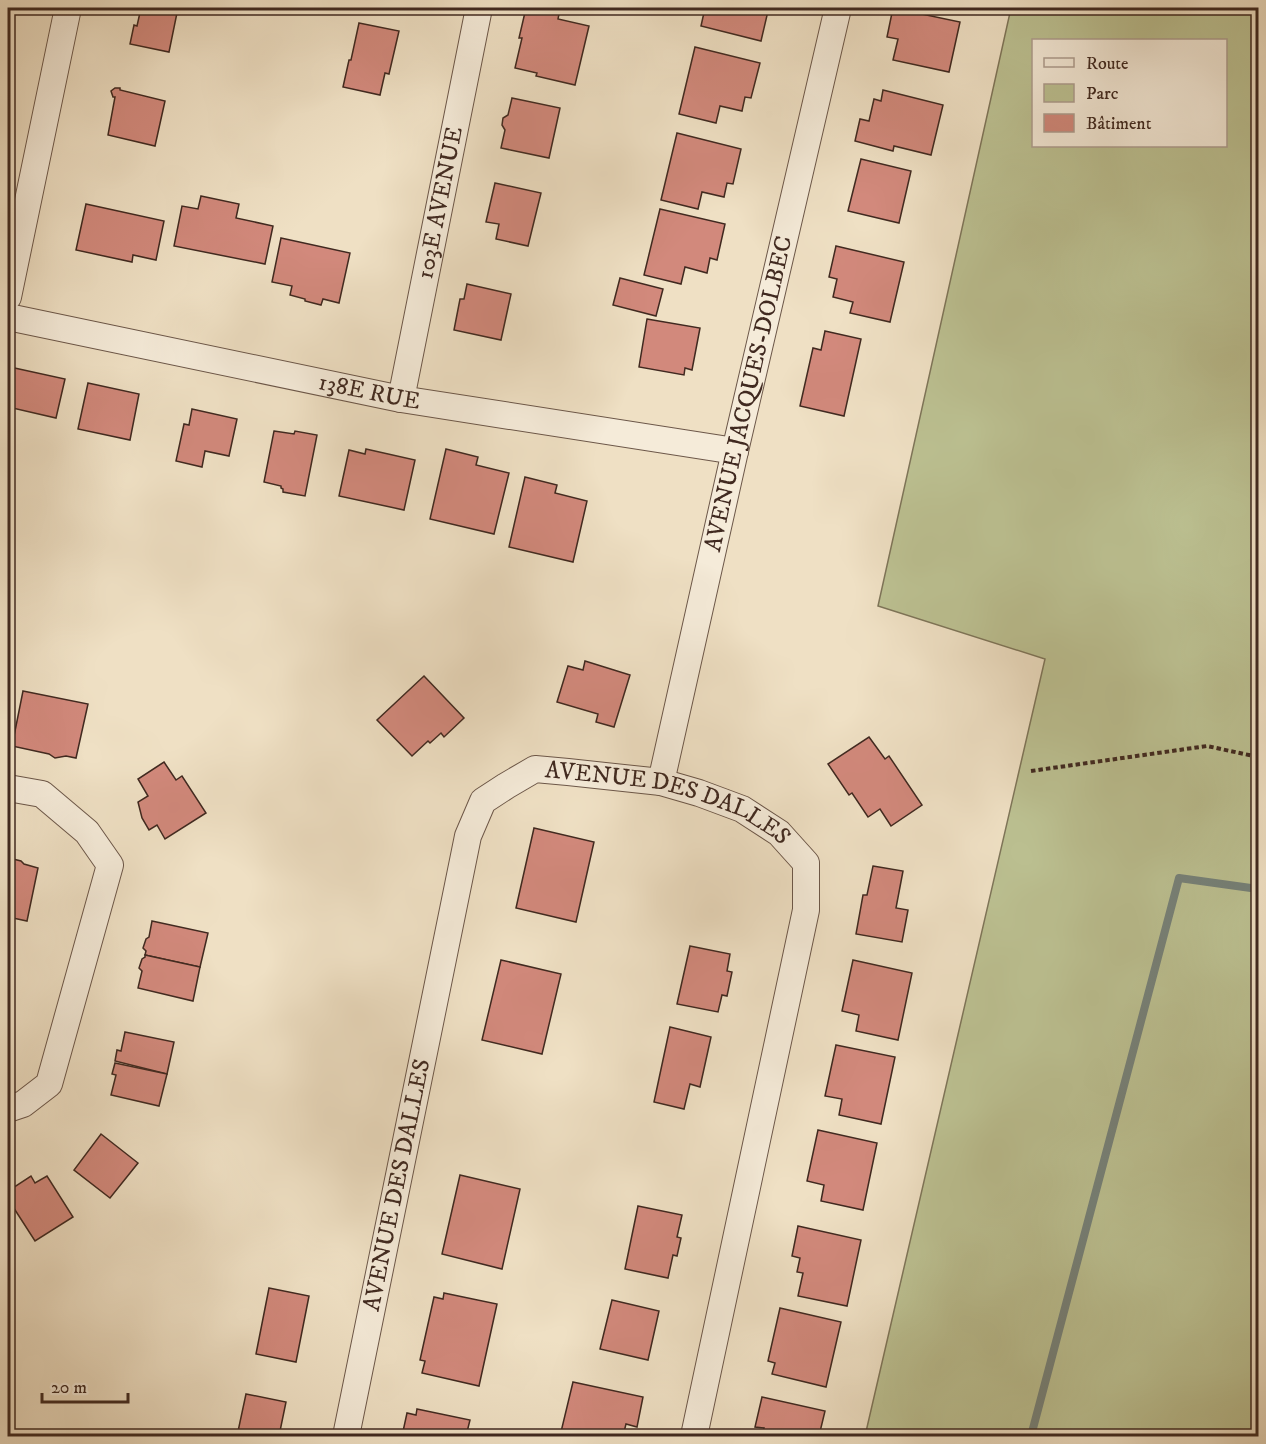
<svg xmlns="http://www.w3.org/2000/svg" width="1266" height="1444" font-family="'IM FELL DW Pica',serif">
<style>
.green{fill:#bcc192;stroke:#7e7559;stroke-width:1.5;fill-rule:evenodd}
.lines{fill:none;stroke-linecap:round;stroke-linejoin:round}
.stream{stroke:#76827a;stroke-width:8}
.building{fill:#d2897c;stroke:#402920;stroke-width:1.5}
.minor-casing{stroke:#6c5749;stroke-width:28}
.path{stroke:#402920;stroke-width:4;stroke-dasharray:4.5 3;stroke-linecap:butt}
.minor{stroke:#f5ebd9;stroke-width:26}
.labels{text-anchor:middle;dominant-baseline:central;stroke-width:4.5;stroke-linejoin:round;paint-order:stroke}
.street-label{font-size:24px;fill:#402920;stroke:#f5ebd9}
</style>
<rect width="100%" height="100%" fill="#efe0c4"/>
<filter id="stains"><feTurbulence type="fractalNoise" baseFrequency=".00333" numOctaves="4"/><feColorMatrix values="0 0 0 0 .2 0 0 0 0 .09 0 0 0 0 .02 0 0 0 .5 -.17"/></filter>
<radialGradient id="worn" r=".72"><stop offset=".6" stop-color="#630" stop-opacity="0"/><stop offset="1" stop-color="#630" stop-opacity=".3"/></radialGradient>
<path class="green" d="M1011,8H1258V1436H865L1045,659L878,606ZM1034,40H1226V146H1034Z"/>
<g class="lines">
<path class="stream" d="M1031,1436L1179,878L1258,889"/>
</g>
<g class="building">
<path d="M141,8H178L169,52L130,44L134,25L137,26Z"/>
<path d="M526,8H553L560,9L558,19L589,26L575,85L536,76L537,73L515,68L522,38H519Z"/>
<path d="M705,8H779L778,13L768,11L761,41L701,26Z"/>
<path d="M893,8L960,22L949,72L893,60L898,39L887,37Z"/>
<path d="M359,23L399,31L389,74L385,73L380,95L343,87L349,60H351Z"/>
<path d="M695,47L760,63L751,98L745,97L742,111L720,106L716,123L679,114Z"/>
<path d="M115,88H120V90L165,101L155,146L108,135L115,97H113L111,91Z"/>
<path d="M883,90L943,105L931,155L894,146L893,151L855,141L860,119L869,121L874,99L881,101Z"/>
<path d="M512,98L560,108L549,158L501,148L505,130L502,125L503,118L508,115Z"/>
<path d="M677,133L741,149L733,184L727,183L724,197L702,192L698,209L661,200Z"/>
<path d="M861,159L911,171L899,223L848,211Z"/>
<path d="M495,183L541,193L528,246L496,239L499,224L486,222Z"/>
<path d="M201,196L239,204L236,218L273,226L265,264L174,246L182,206L198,209Z"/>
<path d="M86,204L164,221L156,260L133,255L132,262L76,250Z"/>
<path d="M660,209L725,224L717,260L710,258L707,273L685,267L681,284L644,275Z"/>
<path d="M281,238L350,253L339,303L323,299L321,305L305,301V299L290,295L292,286L272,282Z"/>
<path d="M836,246L904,262L890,322L850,313L853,302L833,297L837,279L829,277Z"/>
<path d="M620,278L663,289L656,316L613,305Z"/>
<path d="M467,284L511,294L501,340L454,330L460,299H464Z"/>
<path d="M647,319L700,328L692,370L685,368L684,375L639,367Z"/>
<path d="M825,331L861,339L844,416L800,406L813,348L821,350Z"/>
<path d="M10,367L65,379L56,418L8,407V380Z"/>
<path d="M88,383L139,394L130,440L78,429Z"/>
<path d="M192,409L237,419L229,456L205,451L202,467L176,461L184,424L189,425Z"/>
<path d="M274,431L294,434L295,431L317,435L305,496L283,492V489L281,488V486L264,482Z"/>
<path d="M366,449L415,460L404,510L339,496L349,450L365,454Z"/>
<path d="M446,449L478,457L476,465L509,473L494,534L430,519Z"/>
<path d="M525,477L557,485L555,493L587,501L573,562L509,547Z"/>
<path d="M585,661L630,675L614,727L596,722L598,714L557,702L568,666L583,670Z"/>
<path d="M424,676L464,718L444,737L441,733L430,743L428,741L412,756L377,720Z"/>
<path d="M23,691L88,704L76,758L66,756L55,758L49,754L12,746Z"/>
<path d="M869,737L885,759L889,756L922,805L891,826L880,809L868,817L852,793L849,795L828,764Z"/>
<path d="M164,762L176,780L182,776L206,813L165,839L157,825L149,830L142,818L138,802L148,796L138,779Z"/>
<path d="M534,828L594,842L576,922L516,908Z"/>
<path d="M13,859L21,861L24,864L38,868L27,921L8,917V861H10Z"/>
<path d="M873,866L903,871L896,908L908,910L902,942L856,934L863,895H867Z"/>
<path d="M152,921L208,933L200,967L145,955L146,951L143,948L146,939L149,937Z"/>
<path d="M690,946L730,954L727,971L732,972L727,996L722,995L718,1012L677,1004Z"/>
<path d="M145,955L200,967L193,1001L138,988L142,971L139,968L142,959L145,957Z"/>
<path d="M501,960L561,974L542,1054L482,1040Z"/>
<path d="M853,960L912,973L898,1040L856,1031L859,1015L842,1011Z"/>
<path d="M670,1027L711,1037L700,1087L690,1084L684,1109L654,1102Z"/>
<path d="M125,1032L174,1042L167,1074L115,1061L117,1050L121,1051Z"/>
<path d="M836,1045L895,1057L881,1124L839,1115L842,1099L825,1096Z"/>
<path d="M115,1063L167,1074L159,1106L111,1095L116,1075L112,1074Z"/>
<path d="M818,1130L877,1143L863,1210L821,1201L824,1185L807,1181Z"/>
<path d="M101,1134L138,1163L110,1198L74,1170Z"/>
<path d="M460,1175L520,1189L502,1269L442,1254Z"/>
<path d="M31,1176L35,1183L47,1176L73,1217L35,1241L8,1199L9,1198L8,1191Z"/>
<path d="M638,1206L682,1215L677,1237L681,1238L677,1256L673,1255L668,1278L625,1269Z"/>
<path d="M798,1226L861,1240L847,1306L798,1296L803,1273L797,1272L800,1258L792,1256Z"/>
<path d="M269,1288L309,1296L296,1362L256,1354Z"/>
<path d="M444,1293L497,1304L479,1386L422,1373L425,1361L420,1360L434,1297L443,1299Z"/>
<path d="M612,1300L659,1311L648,1360L600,1349Z"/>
<path d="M780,1308L841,1322L826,1387L772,1374L775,1363L768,1361Z"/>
<path d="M573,1382L643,1397L637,1427L626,1424L623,1436H560Z"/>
<path d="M246,1394L286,1402L279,1436H237Z"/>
<path d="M762,1397L825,1411L819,1436H762L764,1428L755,1427Z"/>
<path d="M417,1409L470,1420L466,1436H402L407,1413L416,1415Z"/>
</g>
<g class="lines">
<defs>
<g id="minor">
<path d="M8,297L68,8"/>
<path id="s1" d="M8,317L401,399L735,451"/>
<path id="s2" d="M401,399L479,8"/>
<path id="s3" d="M661,782L735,451L838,8"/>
<path d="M8,788L42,794L87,832L110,865L49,1084L23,1104L8,1109"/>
<path id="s4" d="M346,1436L468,836L483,801L506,786L535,769L568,772L661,782L699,793L742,809L779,833L806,863V910L694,1436"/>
</g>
</defs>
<use href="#minor" class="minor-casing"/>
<path class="path" d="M1031,771L1207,746L1258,757"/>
<use href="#minor" class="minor"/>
</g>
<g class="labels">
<g class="street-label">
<text stroke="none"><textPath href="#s2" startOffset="200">103E AVENUE</textPath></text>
<text stroke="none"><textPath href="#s1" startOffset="369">138E RUE</textPath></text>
<text stroke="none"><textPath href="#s3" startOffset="398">AVENUE JACQUES-DOLBEC</textPath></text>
<text stroke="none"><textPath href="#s4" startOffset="850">AVENUE DES DALLES</textPath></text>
<text stroke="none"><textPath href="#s4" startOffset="256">AVENUE DES DALLES</textPath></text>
</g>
</g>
<rect width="1266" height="1444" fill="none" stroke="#efe0c4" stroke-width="30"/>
<rect x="9" y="9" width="1248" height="1426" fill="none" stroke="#402920" stroke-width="3"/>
<rect x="15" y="15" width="1236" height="1414" fill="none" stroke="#402920" stroke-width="1.5"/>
<rect x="1032" y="39" width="195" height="108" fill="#f5ebd9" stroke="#ad9d8f" stroke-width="1.5"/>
<rect x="1044" y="58" width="30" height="9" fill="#f5ebd9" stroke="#ad9d8f" stroke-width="1.5"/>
<text x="1086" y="69" font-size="18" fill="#402920">Route</text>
<rect x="1044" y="84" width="30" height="18" fill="#bcc192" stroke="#ad9d8f" stroke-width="1.5"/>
<text x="1086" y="99" font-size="18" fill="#402920">Parc</text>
<rect x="1044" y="114" width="30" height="18" fill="#d2897c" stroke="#ad9d8f" stroke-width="1.5"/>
<text x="1086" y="129" font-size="18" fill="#402920">Bâtiment</text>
<path d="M42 1393v9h86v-9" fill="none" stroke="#402920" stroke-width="3"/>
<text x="51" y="1393" font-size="18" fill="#402920" stroke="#f5ebd9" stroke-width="4.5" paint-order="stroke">20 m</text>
<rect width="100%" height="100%" filter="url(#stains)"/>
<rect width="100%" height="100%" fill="url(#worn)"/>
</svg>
